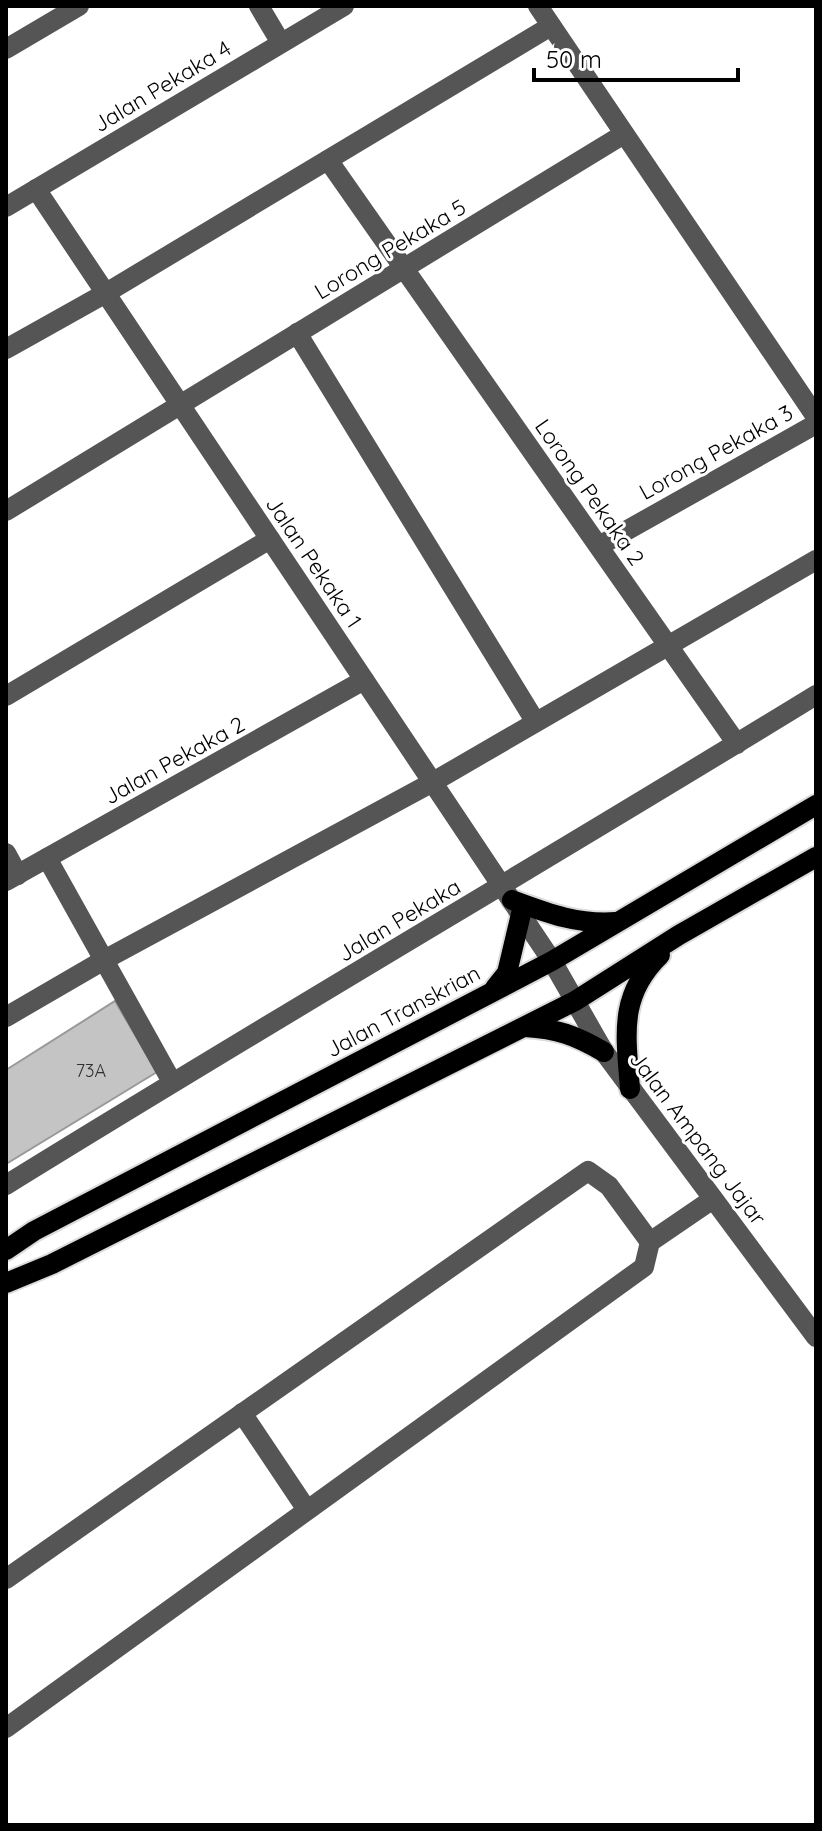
<svg xmlns="http://www.w3.org/2000/svg" width="822" height="1831" font-family="Quicksand,sans-serif">
<style>
.building{fill:#c4c4c4;stroke:#999;stroke-width:2}
.lines{fill:none;stroke-linecap:round;stroke-linejoin:round}
.major-casing{stroke:#dbdbdb;stroke-width:24}
.minor{stroke:#555;stroke-width:20}
.major{stroke:#000;stroke-width:20}
.labels{text-anchor:middle;dominant-baseline:central;stroke-width:6;stroke-linejoin:round;paint-order:stroke}
.number-label{font-size:18px;fill:#313131}
.street-label{font-size:22px;fill:#000;stroke:#fff}
</style>
<rect width="100%" height="100%" fill="#fff"/>
<path class="building" d="M115,1001L157,1072L6,1164V1070Z"/>
<g class="lines">
<defs>
<g id="major">
<path d="M512,900C547,913 578,925 616,922"/>
<path d="M495,988L507,973L521,914"/>
<path d="M525,1027C558,1029 575,1035 604,1052"/>
<path d="M630,1089C626,1035 618,996 660,955"/>
<path d="M6,1250L34,1231L552,961L816,805"/>
<path d="M6,1283L52,1264L575,1001L679,935L816,857"/>
</g>
</defs>
<use href="#major" class="major-casing"/>
<g class="minor">
<path d="M259,6L281,43"/>
<path d="M538,6L816,417"/>
<path d="M6,49L79,6"/>
<path d="M328,160L737,744"/>
<path d="M36,189L552,961L604,1052L816,1337"/>
<path d="M6,207L344,6"/>
<path d="M297,333L535,721"/>
<path d="M6,349L106,293L551,26"/>
<path d="M6,511L624,134"/>
<path d="M599,546L816,424"/>
<path d="M6,696L270,539"/>
<path d="M6,853L18,875"/>
<path d="M47,858L172,1082"/>
<path d="M6,881L364,680"/>
<path d="M6,1017L104,960L433,782L816,560"/>
<path d="M6,1185C274,1019 547,860 816,695"/>
<path d="M242,1413L307,1510"/>
<path d="M6,1579L588,1171L609,1186L650,1242"/>
<path d="M6,1728L644,1267L650,1242L713,1199"/>
</g>
<use href="#major" class="major"/>
</g>
<g class="labels">
<g class="number-label">
<text x="91" y="1070">73A</text>
</g>
<g class="street-label">
<text transform="translate(162 86) rotate(-31)">Jalan Pekaka 4</text>
<text transform="translate(390 249) rotate(-31)">Lorong Pekaka 5</text>
<text transform="translate(716 452) rotate(-29)">Lorong Pekaka 3</text>
<text transform="translate(590 492) rotate(55)">Lorong Pekaka 2</text>
<text transform="translate(314 562) rotate(56)">Jalan Pekaka 1</text>
<text transform="translate(174 760) rotate(-29)">Jalan Pekaka 2</text>
<text transform="translate(399 920) rotate(-31)">Jalan Pekaka</text>
<text transform="translate(403 1011) rotate(-28)">Jalan Transkrian</text>
<text transform="translate(698 1138) rotate(53)">Jalan Ampang Jajar</text>
</g>
</g>
<rect width="822" height="1831" fill="none" stroke="#000000" stroke-width="16"/>
<path d="M534 68v12h204v-12" fill="none" stroke="#000000" stroke-width="4"/>
<text x="546" y="68" font-size="24" fill="#000000" stroke="#ffffff" stroke-width="6" paint-order="stroke">50 m</text>
</svg>
